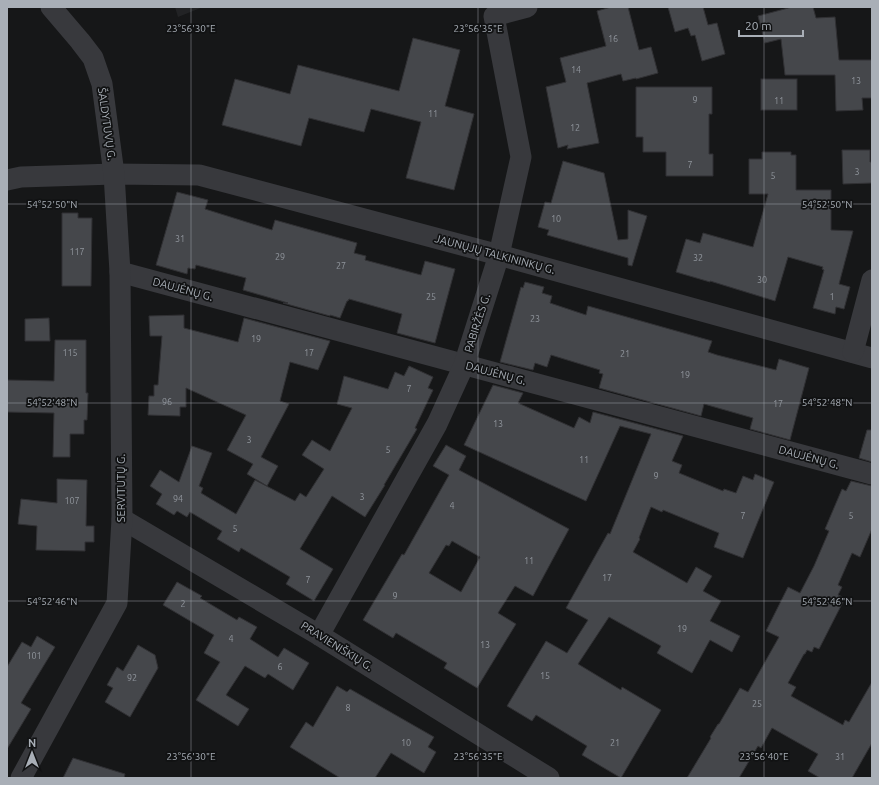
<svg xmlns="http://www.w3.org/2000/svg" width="879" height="785" font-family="Ubuntu,sans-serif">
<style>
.built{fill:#222325}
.building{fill:#45474b;stroke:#313134;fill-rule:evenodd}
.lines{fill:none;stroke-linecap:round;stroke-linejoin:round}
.street{stroke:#38393d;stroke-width:21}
.ticks{fill:none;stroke:#a9afb7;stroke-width:1;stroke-opacity:0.45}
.labels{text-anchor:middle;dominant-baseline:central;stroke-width:3.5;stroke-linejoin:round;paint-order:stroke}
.number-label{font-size:9px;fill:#90959c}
.street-label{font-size:11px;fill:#a9afb7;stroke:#111213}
.ticks-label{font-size:10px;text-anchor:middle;fill:#a9afb7;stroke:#111213;stroke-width:3.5;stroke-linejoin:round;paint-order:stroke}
</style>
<rect width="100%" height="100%" fill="#161718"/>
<path class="built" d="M175,7H203L178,17Z"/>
<g class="building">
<path d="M611,7H628L639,50L651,47L658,73L636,79V78L623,81L621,74L587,83L599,143L567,149L568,145L558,148L546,87L566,82L560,58L606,46L597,11Z"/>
<path d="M668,7H703L708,25L717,23L725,54L702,61L695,35L691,36L688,28L675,32Z"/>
<path d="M792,7H813L816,18L835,17L839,60H872V98H862L863,110L836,111L835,75H785L781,39L765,43L758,16Z"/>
<path d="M413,38L460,50L445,106L474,114L454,190L406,178L421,122L371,109L364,132L309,118L301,146L222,125L235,79L290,94L298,65L399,91Z"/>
<rect x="761" y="79" width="36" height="31"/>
<path d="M636,87H712V114H709V154H713V176H666V152H643V137H636Z"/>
<path d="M842,150H870V162H872V183L843,184Z"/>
<path d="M762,152H791V155H796V190H831V230L853,231L839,284L850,287L844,309L836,307L835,314L813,308L824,270L822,269L823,267L788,257L775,301L710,281V282L676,272L686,239L700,243L703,233L753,247L768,194H749V159H762Z"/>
<path d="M563,161L604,173L618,240L628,239V210L647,216L632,266L628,265V258L547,235L549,230L538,227L545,202L551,203Z"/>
<path d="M177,192L208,200L205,209L272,230L275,220L357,243L354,253L366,256L365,260L421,275L425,261L455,269L435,343L397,333L402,314L349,299L348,301H347L340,318L330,315V316L283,303H288L243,290L246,278L196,265L195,269L188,268L187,274L156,265Z"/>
<path d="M62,213H78V218H92L91,286H62Z"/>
<path d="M525,282L544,287L542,293L552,296L550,303L586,315L588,306L712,341L708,352L717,355L776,370L779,359L809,368L790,440L750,429L753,418L704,404L701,416L599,388L603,374L599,373L600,370L551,355L547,367L535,363L533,370L500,362L521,287L523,288Z"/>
<path d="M184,315V328L238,342L244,318L330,341L318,370L290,362L280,401L289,404L261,457L278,466L267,486L247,474L253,464L227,450L246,415L186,388V407H180V416L148,415L149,396H154V385H158L162,336H150L149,316Z"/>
<path d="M49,318L50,341H25V319Z"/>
<path d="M55,340H86V393H88L87,420H84V434H70V457H53L54,413L7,412V380L54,381Z"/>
<path d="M409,366L433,377L428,388L433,390L415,428L417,429L384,485H385L365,517L332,496L300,549L333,569L314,601L286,584L290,577L241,548L239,552L217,539L222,531L190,512L187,517L177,511L174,515L156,504L162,494L150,486L160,470L179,482L192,446L212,453L199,486L203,488L201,493L236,514L255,480L295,501L300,493L306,497L324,469L302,455L312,440L330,451L352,408L337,404L344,376L388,389L395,372L404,376Z"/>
<path d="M493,385L523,393L518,403L574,428L579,417L590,423L593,412L683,436L672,461L682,465L679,473L723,491L724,489L736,493L743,476L753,480L755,474L774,482L743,558L714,547L719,533L663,510L662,512L651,507L639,538L640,539L633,552L687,583L696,567L712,576L703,591L721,601L710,621L740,636L732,652L710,640L692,673L657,653L661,646L609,617L578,664L621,690L622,687L661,710L621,778L582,755L587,746L536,715L532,721L507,706L546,641L567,653L588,620L566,608L608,533L610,534L651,434L620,426L586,501L464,445Z"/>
<path d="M867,430H872V462L859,458Z"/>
<path d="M446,445L466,456L459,470L569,529L533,596L515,586L498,613L516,624L477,688L444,668L447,663L396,633L393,638L363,620L402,554L404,555L449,475L433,466ZM452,541L480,557L461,592L429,573L446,545L449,546Z"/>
<path d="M57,479L87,480L86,526H94V542H85V551L36,550L37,526L18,524L21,499L57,503Z"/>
<path d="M851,481L872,486V529L860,557L852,553L838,585L842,587L838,595L845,598L819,649L814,647L812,652L807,650L805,654H804L788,683L796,687L791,696L843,725L845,720L849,722L872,682V743L852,778H820L808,771L818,754L772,728L761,748L758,746L739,778H687L711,738L710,737L718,724H719L740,688L748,692L779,637L766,631L788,587L800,593L814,566L829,531L825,529L842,489L846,491Z"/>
<path d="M177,582L202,596L200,598L237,620L239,617L257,627L250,639L278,657L284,648L309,663L293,690L268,674L265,678L245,666L226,695L249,709L238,726L196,700L220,662L204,653L214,635L163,605Z"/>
<path d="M37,636L55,647L21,703L31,709L7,749V667L22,642L31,647Z"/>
<path d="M138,645L155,655L158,668L130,717L105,702L113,688L107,685L117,667L123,671Z"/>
<path d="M337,686L347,692L350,689L434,737L428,747L436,752L424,773L391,753L375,778H340L290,747L306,722L313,727Z"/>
<path d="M73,758L125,774L124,778H63Z"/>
</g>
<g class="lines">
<g class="street">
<path d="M7,180L21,177L114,174L199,175L499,255L872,358"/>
<path d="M120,272L872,474"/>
<path d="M853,352L872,280"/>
<path d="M122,519L319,635L549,778"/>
<path d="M319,635L437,424L464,365L499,255L521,157L494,16L527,7"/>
<path d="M21,778L117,603L122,519L120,272L114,174L102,84L93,58L80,41L51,7"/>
</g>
</g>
<path class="ticks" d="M191,7V778M478,7V778M764,7V778M7,204H872M7,403H872M7,601H872"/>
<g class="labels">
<g class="number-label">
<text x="613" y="39">16</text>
<text x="576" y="70">14</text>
<text x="856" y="81">13</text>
<text x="695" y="100">9</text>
<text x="779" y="101">11</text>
<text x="433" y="114">11</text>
<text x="575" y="128">12</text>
<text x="690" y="165">7</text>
<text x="857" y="172">3</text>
<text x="773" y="176">5</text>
<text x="556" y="219">10</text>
<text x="180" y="239">31</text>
<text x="77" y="252">117</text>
<text x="280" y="257">29</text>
<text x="698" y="258">32</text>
<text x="341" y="266">27</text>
<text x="762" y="280">30</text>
<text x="431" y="297">25</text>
<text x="832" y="297">1</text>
<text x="535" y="319">23</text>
<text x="256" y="339">19</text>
<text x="70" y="353">115</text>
<text x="309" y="353">17</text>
<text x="625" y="354">21</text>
<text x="685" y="375">19</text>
<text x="409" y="389">7</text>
<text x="167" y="402">96</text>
<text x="778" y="404">17</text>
<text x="498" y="424">13</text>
<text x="249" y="440">3</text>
<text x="388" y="450">5</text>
<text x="584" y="460">11</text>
<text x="656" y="476">9</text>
<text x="362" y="497">3</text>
<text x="178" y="499">94</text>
<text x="72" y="501">107</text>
<text x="452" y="506">4</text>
<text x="743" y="516">7</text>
<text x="851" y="516">5</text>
<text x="235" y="529">5</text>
<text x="529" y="561">11</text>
<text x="607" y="578">17</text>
<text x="308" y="580">7</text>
<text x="395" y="596">9</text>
<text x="183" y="604">2</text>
<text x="682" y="629">19</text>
<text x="231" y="639">4</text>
<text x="485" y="645">13</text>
<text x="34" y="656">101</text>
<text x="280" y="667">6</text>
<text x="545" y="676">15</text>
<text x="132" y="678">92</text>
<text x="757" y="704">25</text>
<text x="348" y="708">8</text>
<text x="406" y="743">10</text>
<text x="615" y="743">21</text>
<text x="840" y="757">31</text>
</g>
<g class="street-label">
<text transform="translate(107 124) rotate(82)">ŠALDYTUVŲ G.</text>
<text transform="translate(495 254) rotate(15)">JAUNŲJŲ TALKININKŲ G.</text>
<text transform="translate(183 289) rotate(15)">DAUJĖNŲ G.</text>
<text transform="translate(477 323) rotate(-72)">PABIRŽĖS G.</text>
<text transform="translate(496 373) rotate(15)">DAUJĖNŲ G.</text>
<text transform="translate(809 457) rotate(15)">DAUJĖNŲ G.</text>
<text transform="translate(121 488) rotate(-90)">SERVITUTŲ G.</text>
<text transform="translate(337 646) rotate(32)">PRAVIENIŠKIŲ G.</text>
</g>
</g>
<g class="ticks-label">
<text x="191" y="32">23°56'30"E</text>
<text x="478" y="32">23°56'35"E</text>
<text x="52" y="208">54°52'50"N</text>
<text x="827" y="208">54°52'50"N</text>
<text x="52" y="406">54°52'48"N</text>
<text x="827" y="406">54°52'48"N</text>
<text x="52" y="605">54°52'46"N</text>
<text x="827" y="605">54°52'46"N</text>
<text x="191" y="760">23°56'30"E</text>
<text x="478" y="760">23°56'35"E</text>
<text x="764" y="760">23°56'40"E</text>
</g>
<rect width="879" height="785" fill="none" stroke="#a9afb7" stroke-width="16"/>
<g transform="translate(32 753)" stroke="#111213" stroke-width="3" paint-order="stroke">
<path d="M0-3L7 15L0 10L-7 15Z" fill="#a9afb7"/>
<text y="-6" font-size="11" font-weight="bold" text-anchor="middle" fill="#a9afb7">N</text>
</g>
<path d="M739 30v6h64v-6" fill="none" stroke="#a9afb7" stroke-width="2"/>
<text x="745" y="30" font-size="12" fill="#a9afb7" stroke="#111213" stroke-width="3" paint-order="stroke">20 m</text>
</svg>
